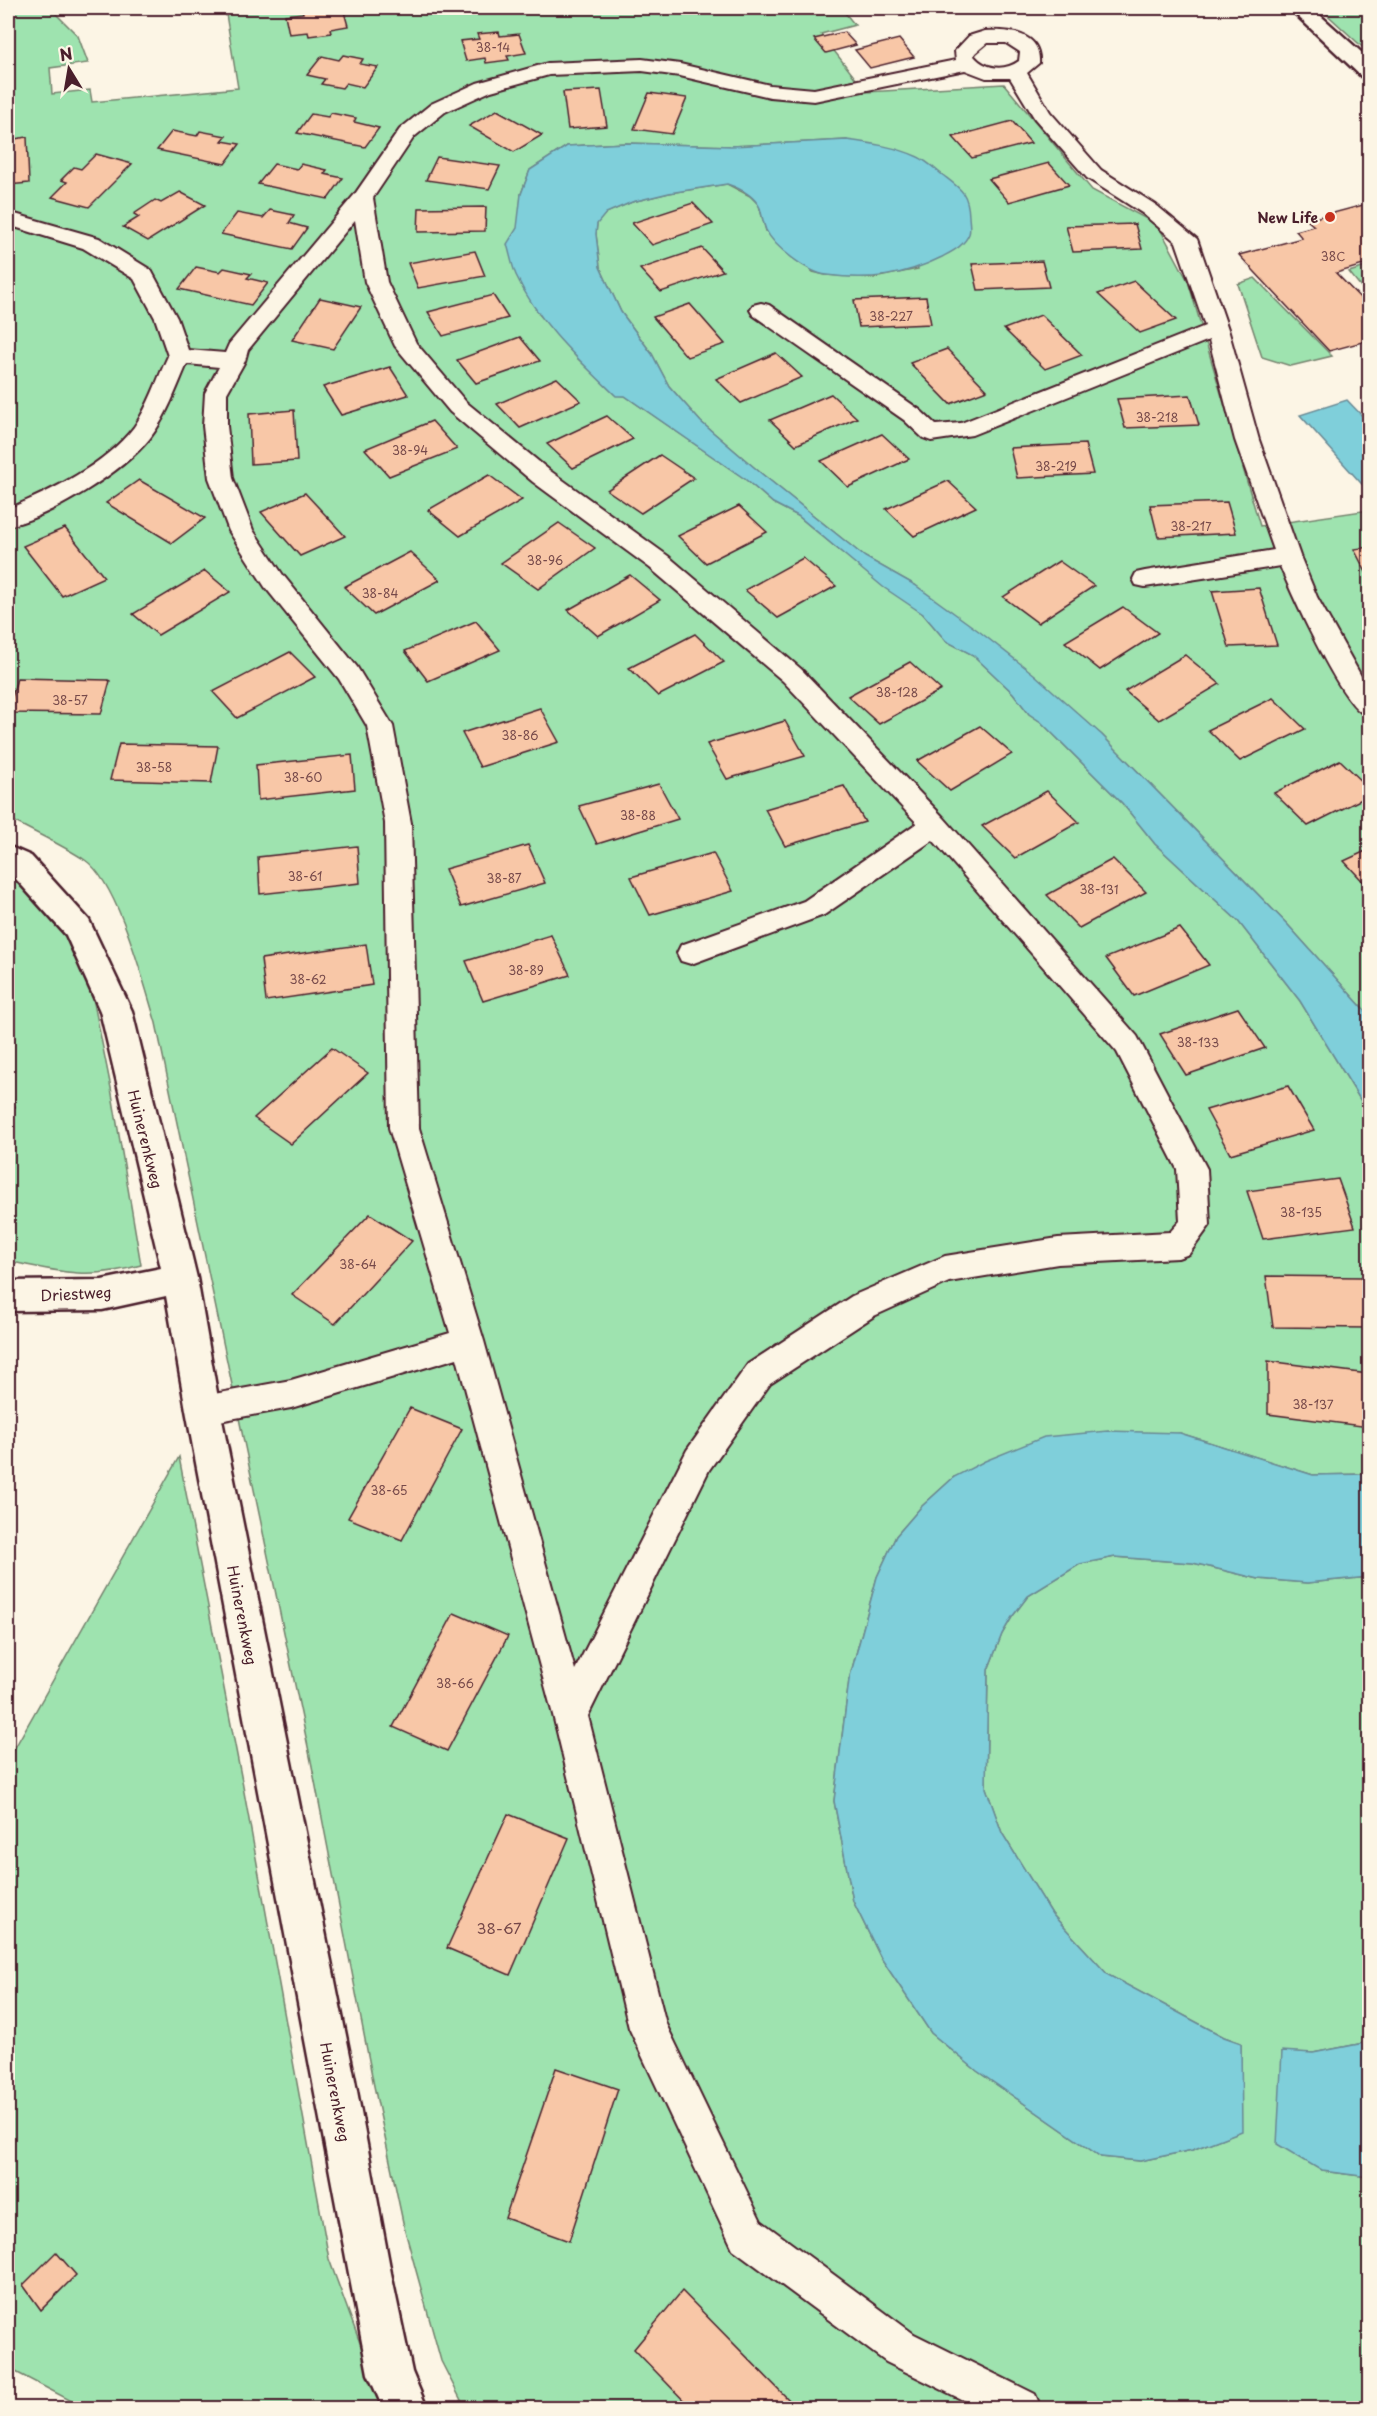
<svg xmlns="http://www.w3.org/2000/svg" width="1377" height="2416" font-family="'Playpen Sans',sans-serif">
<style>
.green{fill:#9ee3af;stroke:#74816d;stroke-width:1.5}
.water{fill:#7fcfda;stroke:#6a8994;stroke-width:1.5}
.building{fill:#f8c7a7;stroke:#4a1f2b;stroke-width:1.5}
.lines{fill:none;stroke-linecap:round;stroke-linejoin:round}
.lane-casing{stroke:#4a1f2b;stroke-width:4}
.street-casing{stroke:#4a1f2b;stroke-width:5}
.lane{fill:#fcf5e5;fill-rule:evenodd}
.street{fill:#fcf5e5;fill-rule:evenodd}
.poi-dot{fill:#c8321e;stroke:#fcf5e5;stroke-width:2}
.labels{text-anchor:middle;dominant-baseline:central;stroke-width:4.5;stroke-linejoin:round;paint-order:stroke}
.number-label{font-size:12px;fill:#76494a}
.far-poi-label{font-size:14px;font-weight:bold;fill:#4a1f2b;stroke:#fcf5e5;text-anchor:end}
.street-label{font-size:15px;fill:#4a1f2b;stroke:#fcf5e5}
.near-number-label{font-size:15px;fill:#76494a}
</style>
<rect width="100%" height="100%" fill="#fcf5e5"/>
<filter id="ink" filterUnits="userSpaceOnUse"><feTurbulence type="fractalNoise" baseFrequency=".0167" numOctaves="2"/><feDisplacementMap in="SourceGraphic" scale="12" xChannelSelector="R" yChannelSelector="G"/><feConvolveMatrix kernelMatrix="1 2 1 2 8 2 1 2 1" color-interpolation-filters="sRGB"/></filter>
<g filter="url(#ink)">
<g class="green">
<path d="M8,8H50L78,36L88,63L50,68L52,94L90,90L92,102L238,88L225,8H841L855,25L821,34L866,92L1004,84L1092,190L1158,225L1188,281L1260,526L1369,510V1015L1288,925L1102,735L915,585L865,557L762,474L701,422L669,386L652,354L621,312L600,267L596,234L597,223L606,213L632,202L669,193L727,184L750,196L759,205L766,231L813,272L825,275L874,278L918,269L847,140L732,146L626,143L567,146L530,170L521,194L516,274L539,314L577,358L616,395L625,396L745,479L773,503L798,516L840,551L923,614L946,641L973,655L1013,693L1029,714L1041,722L1122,803L1155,844L1238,921L1300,1001L1369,1114V1474L1313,1475L1180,1433L954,1477L921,1507L896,1536L877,1577L849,1680L834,1801L853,1901L881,1958L931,2033L977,2071L1101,2157L1140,2161L1192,2150L1241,2131V2043L1224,2037L1108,1975L1052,1914L1002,1833L986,1788L988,1670L1002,1634L1012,1617L1028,1596L1080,1564L1115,1557L1193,1563L1259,1579L1307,1583L1369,1577V2042L1313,2053L1282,2052L1322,2171L1369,2177V2408H465L441,2361L404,2227L374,2086L311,1761L156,1023C144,984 118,882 85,860C61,844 33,832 8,818Z"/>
<path d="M1320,8H1369V53Z"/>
<path d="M1369,266H1370L1369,297L1349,272Z"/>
<path d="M1255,278L1332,356L1291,366L1262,357L1238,284Z"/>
<path d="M8,873L45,893L74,937L92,993L111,1088L141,1265C89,1280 59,1272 8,1261Z"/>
<path d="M179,1457L242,1781L329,2259L384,2408H85L8,2368V1760Z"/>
</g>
<g class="water">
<path d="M847,140C870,143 897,147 918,157C927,161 936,170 944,176C961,189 968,193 969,216C969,221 971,229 969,234C964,246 953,251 942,257C904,276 869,281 827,275C808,273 774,247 766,230C763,223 762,215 760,208C754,195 739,188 727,184L669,193L632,202L606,213L597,224L596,234L600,267L621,312L652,354L669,386L701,422L762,474L865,557L915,585L980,632L1035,675L1102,735L1288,925L1369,1015V1114L1300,1001L1238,921L1155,844L1122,803L1041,722L1029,714L1013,693L973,655L946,641L923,614L883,587L798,516L773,503L745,479L625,396H616C579,360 538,323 516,275C512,266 510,254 507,244L517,228L521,194L530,170L567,146L626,143L732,146Z"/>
<path d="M1347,400L1369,423V492L1300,415Z"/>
<path d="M1108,1431L1180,1433L1313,1475L1370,1474L1369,1577L1307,1583L1259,1579L1193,1563L1115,1557L1080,1564L1028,1596L1012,1617L1002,1634L988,1670L986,1788L1002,1833L1052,1914L1108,1975L1224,2037L1241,2043L1242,2131L1192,2150L1140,2161L1101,2157L977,2071L931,2033L881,1958L853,1901L834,1801L849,1680L877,1577L896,1536L921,1507L954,1477L985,1461L1044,1437Z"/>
<path d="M1369,2042V2177L1322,2171L1277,2144L1282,2051L1313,2053Z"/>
</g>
<g class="building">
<path d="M302,8H324L325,10L343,8L348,26L330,29L331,33L309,36L308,32L289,34L285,15L303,13Z"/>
<path d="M499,32L500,36L519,34L526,53L507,56L509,60L486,63L485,58L466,61L460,41L479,39L477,34Z"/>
<path d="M844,32L856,45L826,53L814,39Z"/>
<path d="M899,39L914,57L870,68L855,50Z"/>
<path d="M343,55L363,59L360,64L378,67L363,87L346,83L342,88L321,84L325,79L307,75L322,56L339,60Z"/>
<path d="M601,90L607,126L568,129L563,92Z"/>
<path d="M649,93L687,98L672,134L634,129Z"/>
<path d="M497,110L542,135L514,152L469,126Z"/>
<path d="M331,113L356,118L354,122L379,128L365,147L297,133L311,114L328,117Z"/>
<path d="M1012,121L1031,143L972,158L953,137Z"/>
<path d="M172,131L197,136L200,131L226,136L222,141L240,144L225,164L157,150Z"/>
<path d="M27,137L29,183L8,185V140Z"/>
<path d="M96,154L132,164L89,207L52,197L67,182L61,180L74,167L81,169Z"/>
<path d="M437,157L500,166L489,189L426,180Z"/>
<path d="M1049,163L1069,185L1009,202L989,179Z"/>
<path d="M274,164L297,169L301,164L327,170L324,174L343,178L328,199L258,184Z"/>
<path d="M180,192L205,205L148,241L123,227L139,217L134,214L155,200L161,203Z"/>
<path d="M693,203L713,224L652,245L632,223Z"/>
<path d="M1363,205L1370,211V263L1336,273L1370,308V340L1329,351L1239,255L1302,238L1296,231L1314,226L1307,220Z"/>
<path d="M486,207L485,231L418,232L419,208Z"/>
<path d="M270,210L294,215L289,223L307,228L292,249L221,234L237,213L263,218Z"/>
<path d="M1135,224L1142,249L1073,252L1066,226Z"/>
<path d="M702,248L723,271L661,292L640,269Z"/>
<path d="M475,251L485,276L418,288L408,263Z"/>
<path d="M1042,261L1049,287L978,290L972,264Z"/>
<path d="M196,267L220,272L224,268L251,274L247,278L268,283L251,305L179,289Z"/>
<path d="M1134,281L1176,320L1140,333L1098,294Z"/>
<path d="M493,295L508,318L443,336L428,312Z"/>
<path d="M926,297L931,324L859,327L854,300Z"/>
<path d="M320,298L361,307L333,349L292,340Z"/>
<path d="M690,304L725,344L687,357L653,317Z"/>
<path d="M1041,315L1082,355L1045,369L1004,329Z"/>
<path d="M520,337L540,361L476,383L457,360Z"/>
<path d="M947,349L987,390L950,404L910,363Z"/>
<path d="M776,353L802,377L741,403L716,379Z"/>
<path d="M390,367L408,395L341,415L323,387Z"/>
<path d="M557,378L581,401L520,428L497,404Z"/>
<path d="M831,394L857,418L796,445L770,420Z"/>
<path d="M1190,395L1199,425L1125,428L1117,399Z"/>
<path d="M294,410L297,461L251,464L249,414Z"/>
<path d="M607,416L633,439L573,468L547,444Z"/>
<path d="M432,421L457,449L389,476L365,449Z"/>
<path d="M882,434L909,459L848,487L821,461Z"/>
<path d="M1085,444L1093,474L1017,478L1010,448Z"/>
<path d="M660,455L694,478L641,513L607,490Z"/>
<path d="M489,475L522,500L460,536L428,510Z"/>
<path d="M139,480L205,518L172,543L106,503Z"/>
<path d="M948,481L976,507L914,536L886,509Z"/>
<path d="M305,493L345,536L300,556L261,512Z"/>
<path d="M1227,502L1236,533L1158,537L1150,505Z"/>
<path d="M739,506L767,532L706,563L678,536Z"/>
<path d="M559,523L595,548L538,589L501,563Z"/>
<path d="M65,528L104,577L62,596L23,546Z"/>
<path d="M1370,547V580L1354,549Z"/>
<path d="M410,552L440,580L374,615L344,587Z"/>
<path d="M803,558L836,586L778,618L745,590Z"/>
<path d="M1059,561L1094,586L1038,623L1003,597Z"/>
<path d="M205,571L230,592L158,635L133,614Z"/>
<path d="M630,575L660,600L598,636L568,610Z"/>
<path d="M1259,588L1277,645L1229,647L1212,591Z"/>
<path d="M1123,607L1158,633L1100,670L1065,642Z"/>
<path d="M476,621L500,650L428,681L405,651Z"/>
<path d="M695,634L724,662L658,696L629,668Z"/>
<path d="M290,652L315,677L237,718L213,692Z"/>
<path d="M1185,655L1220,684L1159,720L1125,691Z"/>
<path d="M910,662L941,690L879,724L848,696Z"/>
<path d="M17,678L108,680L110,681L101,714L8,713Z"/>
<path d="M1273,698L1305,729L1240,761L1208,730Z"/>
<path d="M540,708L559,742L480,767L462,733Z"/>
<path d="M785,721L805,756L727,779L707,744Z"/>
<path d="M980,726L1012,754L950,791L917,761Z"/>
<path d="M119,744L218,746L211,783L110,780Z"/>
<path d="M352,755L355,789L258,800L256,765Z"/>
<path d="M1340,760L1370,789V795L1308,826L1274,793Z"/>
<path d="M659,784L678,819L597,844L579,806Z"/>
<path d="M844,786L865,822L785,846L765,809Z"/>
<path d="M1047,791L1079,822L1015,858L982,826Z"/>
<path d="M528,845L545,883L461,907L445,869Z"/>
<path d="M357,846L360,883L260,894L258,857Z"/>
<path d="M1370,849V889L1344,861Z"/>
<path d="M713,853L733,891L650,915L631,877Z"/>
<path d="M1113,859L1146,892L1079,928L1047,895Z"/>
<path d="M1180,928L1209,965L1134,996L1106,958Z"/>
<path d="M551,935L570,975L483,1001L466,961Z"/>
<path d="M366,944L372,985L266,1001L261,959Z"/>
<path d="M1238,1008L1265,1048L1186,1075L1160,1034Z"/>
<path d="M332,1048L368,1073L291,1144L254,1118Z"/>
<path d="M8,1080L15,1107L8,1109Z"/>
<path d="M1288,1086L1314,1130L1230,1154L1206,1110Z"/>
<path d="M1338,1179L1355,1227L1263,1239L1247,1191Z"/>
<path d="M370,1214L412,1241L335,1324L292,1295Z"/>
<path d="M1266,1276L1363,1277L1370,1328L1273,1327Z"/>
<path d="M1268,1361L1368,1374L1369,1427L1268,1414Z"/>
<path d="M410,1408L462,1429L402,1540L348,1518Z"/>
<path d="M454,1613L508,1636L447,1751L393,1727Z"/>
<path d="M508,1814L569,1838L510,1975L447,1948Z"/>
<path d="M556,2068L618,2089L569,2241L505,2218Z"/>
<path d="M56,2252L76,2275L41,2310L23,2285Z"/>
<path d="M682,2291L792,2403L788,2408H691L634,2349Z"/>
</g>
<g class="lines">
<defs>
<path id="lane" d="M985,31C1009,30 1041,32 1039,63L1027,73L1050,112L1101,170L1156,205L1197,239L1228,329L1259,440L1300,556L1317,597L1361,676L1370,688V715C1368,715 1362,713 1361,712C1338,696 1292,595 1280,566L1145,587L1136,585L1133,579L1136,573L1145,571L1274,550L1235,440L1209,340L972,435L931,441L923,438L904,420L753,315L750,310L753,305L761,303L769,305L920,410L936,425L961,423L1205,326L1176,242L1142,213L1087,178L1035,119L1010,78H986L965,70L814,101L770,97L680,76L642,71L549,75L491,91L445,112L414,137L373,198L387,282L416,343L466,402L549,470L668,556L801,669L944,818L1137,1036L1207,1169L1210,1225L1189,1254L1178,1258L1058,1264L949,1282L874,1316L770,1384L709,1470L588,1716L666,2024L761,2221L914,2334L1035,2394L1041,2408H979L886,2362L733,2249L629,2028L553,1715L457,1358L291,1408L203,1424L192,1420L187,1410L192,1400L203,1396L291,1380L450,1333L389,1128L385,823L367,726L339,679L265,587L229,531L209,478L203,426L205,393L219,367L187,364C176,389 167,416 150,438C123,472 50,517 8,526V509C51,491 105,465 134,427C149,406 157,379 168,356L155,318L134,279L83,248L8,225V212L99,238L151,270L177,318L188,350L225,353L229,344L355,194L400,129L431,104L477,83L548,63L642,59L680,64L770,85L814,89L956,60L955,51L969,36ZM987,43H1006L1020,52L1019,61C1005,71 986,70 974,56L975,53ZM355,220L365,282L395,346L450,412L533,482L650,568L783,681L917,823L804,901L681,945L677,953L681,961L691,964L824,915L933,840L1117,1052L1177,1169L1180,1221L1170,1232L1058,1238L945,1256L852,1296L748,1364L687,1450L575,1670L484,1341L419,1128L411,823L393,726L357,667L283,575L253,530L233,478L227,426V393L245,361L248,350Z"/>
<g id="street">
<path d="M1289,8H1312L1370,60V78L1362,77Z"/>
<path d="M8,846L31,856L89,920L132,1011L197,1278L220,1410L355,2080L391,2273L412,2372L427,2408H383L368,2374L186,1410L166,1296L102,1310L8,1311V1281L102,1280L161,1268L100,1011L66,935L8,870Z"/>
</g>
</defs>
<use href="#lane" class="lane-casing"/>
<use href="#street" class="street-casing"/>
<use href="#lane" class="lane"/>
<use href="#street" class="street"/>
</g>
</g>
<circle class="poi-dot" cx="1330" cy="217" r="6"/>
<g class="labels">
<g class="number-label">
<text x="493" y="47">38-14</text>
<text x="1333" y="256">38C</text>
<text x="891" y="316">38-227</text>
<text x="1157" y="417">38-218</text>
<text x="410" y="450">38-94</text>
<text x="1056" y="466">38-219</text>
<text x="1191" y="526">38-217</text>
<text x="545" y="560">38-96</text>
<text x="380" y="593">38-84</text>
<text x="897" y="692">38-128</text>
<text x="70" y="700">38-57</text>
<text x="520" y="735">38-86</text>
<text x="154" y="767">38-58</text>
<text x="303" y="777">38-60</text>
<text x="638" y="815">38-88</text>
<text x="305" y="876">38-61</text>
<text x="504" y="878">38-87</text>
<text x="1099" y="889">38-131</text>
<text x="526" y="970">38-89</text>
<text x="308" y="979">38-62</text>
<text x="1198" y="1042">38-133</text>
<text x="1301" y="1212">38-135</text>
<text x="358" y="1264">38-64</text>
<text x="1313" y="1404">38-137</text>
<text x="389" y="1490">38-65</text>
<text x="455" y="1683">38-66</text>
</g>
<g class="far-poi-label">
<text x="1318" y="217">New Life</text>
</g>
<g class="street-label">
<text transform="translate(146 1139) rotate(76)">Huinerenkweg</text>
<text transform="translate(76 1293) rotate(-3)">Driestweg</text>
<text transform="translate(243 1615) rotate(79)">Huinerenkweg</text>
<text transform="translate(336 2092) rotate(79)">Huinerenkweg</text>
</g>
<g class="near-number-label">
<text x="499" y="1927">38-67</text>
</g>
</g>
<rect width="1377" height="2416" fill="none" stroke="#fcf5e5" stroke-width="30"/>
<rect x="15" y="15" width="1347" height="2386" fill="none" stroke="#4a1f2b" stroke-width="2" filter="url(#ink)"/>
<g transform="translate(69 69) rotate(349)" stroke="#fcf5e5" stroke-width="4.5" paint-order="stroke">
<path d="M0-4.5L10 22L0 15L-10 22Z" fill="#4a1f2b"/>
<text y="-9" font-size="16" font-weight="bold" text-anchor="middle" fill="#4a1f2b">N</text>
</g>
</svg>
